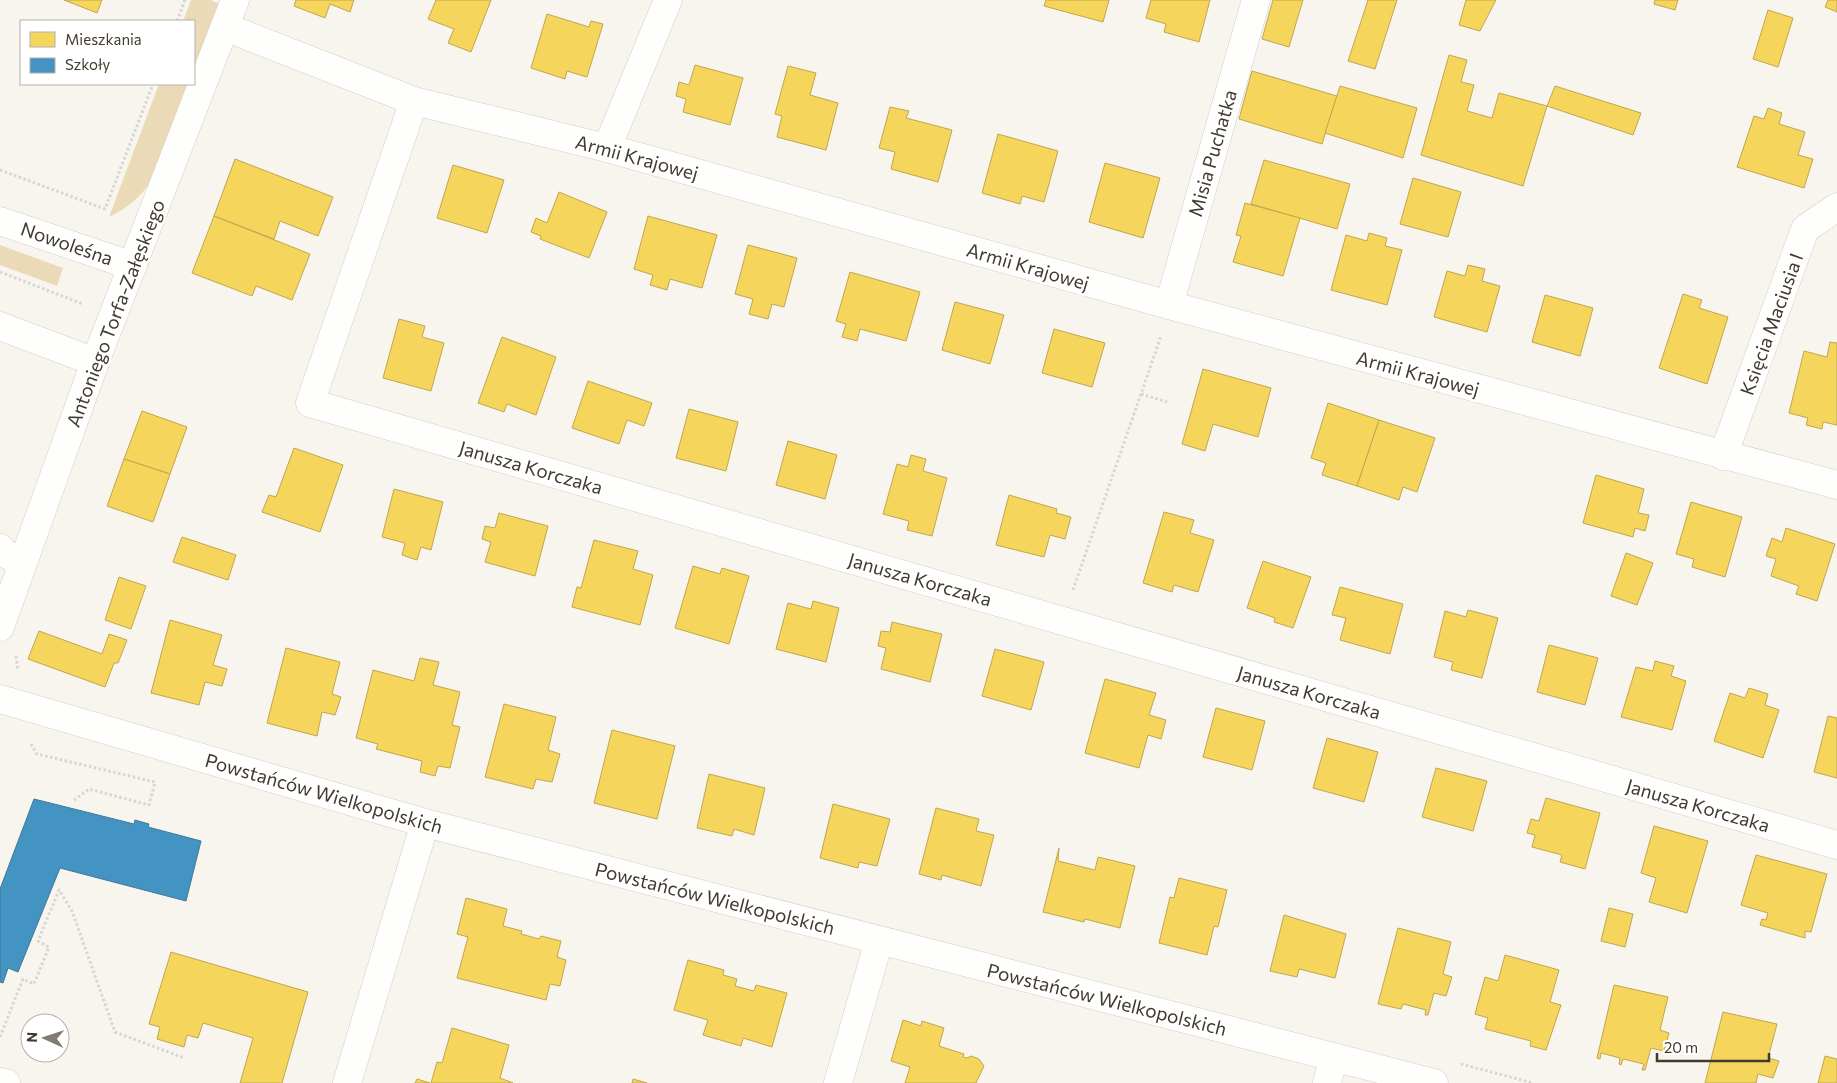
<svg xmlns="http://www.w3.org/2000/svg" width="1837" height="1083" font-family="Commissioner,sans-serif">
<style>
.green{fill:#eadab8}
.homes{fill:#f6d55c;stroke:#c0a64e}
.schools{fill:#4393c3;stroke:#427896}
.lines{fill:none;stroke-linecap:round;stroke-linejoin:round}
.minor-casing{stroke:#d3cec6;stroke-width:29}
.path{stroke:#d7d6d2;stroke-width:3;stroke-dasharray:2.5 2.5;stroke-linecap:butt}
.minor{stroke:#fefefc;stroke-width:28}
.labels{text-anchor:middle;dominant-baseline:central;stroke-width:5;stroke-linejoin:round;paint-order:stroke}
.street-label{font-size:19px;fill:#413a2d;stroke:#fff}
</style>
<rect width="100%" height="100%" fill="#f8f5ee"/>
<g class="green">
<path d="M191,0H211L219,4L194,71V21H183Z"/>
<path d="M159,84H189L154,175C144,195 129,207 109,217Z"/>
<path d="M0,245L63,268L57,286L0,265Z"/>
</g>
<g class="homes">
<path d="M64,0H102L97,13Z"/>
<path d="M296,0H354L350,12L330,4L325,18L294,6Z"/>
<path d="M436,0H491L471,52L448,43L454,29L428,19Z"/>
<path d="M1046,0H1109L1103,22L1044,6Z"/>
<path d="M1151,0H1210L1199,42L1164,32L1166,24L1146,18Z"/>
<path d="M1273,0H1303L1289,47L1262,39Z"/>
<path d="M1368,0H1397L1375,69L1348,61Z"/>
<path d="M1466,0H1496L1480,31L1459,25Z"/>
<path d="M1655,0H1678L1675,10L1654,4Z"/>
<path d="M1828,0H1837V12L1825,7Z"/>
<path d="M1768,10L1793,18L1778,67L1753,59Z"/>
<path d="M547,14L589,27L591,21L603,24L587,77L567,71L565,79L531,68Z"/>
<path d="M1449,55L1467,60L1461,82L1474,85L1467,111L1492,118L1499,93L1547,106L1523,186L1421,155Z"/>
<path d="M695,65L743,78L730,125L683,112L686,99L676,96L679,82L689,85Z"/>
<path d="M788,66L816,73L810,95L838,103L826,150L777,137L782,116L775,114Z"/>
<path d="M1252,71L1337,96L1322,144L1239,119Z"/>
<path d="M1340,86L1417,108L1403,158L1325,133Z"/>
<path d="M1555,86L1641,113L1633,135L1547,106Z"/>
<path d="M890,107L909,111L906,118L952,130L938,182L891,169L895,152L879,148Z"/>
<path d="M1768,108L1782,113L1779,124L1805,132L1798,155L1813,159L1804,188L1737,167L1754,116L1764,119Z"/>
<path d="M998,134L1058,151L1044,202L1022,196L1020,204L982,193Z"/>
<path d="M235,159L333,197L318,236L280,221L274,239L214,216Z"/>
<path d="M1264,160L1350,184L1337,229L1251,204Z"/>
<path d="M1105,163L1160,178L1143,238L1089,222Z"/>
<path d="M453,165L504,180L487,233L437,218Z"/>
<path d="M1413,178L1461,192L1448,237L1400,224Z"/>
<path d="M559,192L607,212L589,258L540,239L541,236L531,232L536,218L547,223Z"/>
<path d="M1245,203L1300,218L1283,276L1233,262L1241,236L1236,235Z"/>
<path d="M214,216L310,254L292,300L256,286L252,296L192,273Z"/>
<path d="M648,216L717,235L702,288L670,279L667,290L650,285L653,275L634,269Z"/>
<path d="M1369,233L1387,238L1385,246L1402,250L1387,305L1331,290L1346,235L1367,241Z"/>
<path d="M748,245L797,258L784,307L772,304L768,319L749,314L753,299L735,294Z"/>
<path d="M1468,265L1485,269L1482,281L1500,286L1487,332L1434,317L1447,271L1465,276Z"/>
<path d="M850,272L920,292L906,341L860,329L857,341L842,337L846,324L836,321Z"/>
<path d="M1683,294L1702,300L1699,308L1728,317L1707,384L1659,368Z"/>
<path d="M1545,295L1593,308L1580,356L1532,342Z"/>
<path d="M955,302L1004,315L990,364L942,350Z"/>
<path d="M399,319L425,326L422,337L444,343L431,391L383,378Z"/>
<path d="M1054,329L1105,343L1092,387L1042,373Z"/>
<path d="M502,337L556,357L536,415L507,404L504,412L478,403Z"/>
<path d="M1830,342L1837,343V425L1823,422L1822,429L1806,425L1808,418L1789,413L1804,351L1827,357Z"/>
<path d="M1203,369L1271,388L1258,437L1213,424L1205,451L1182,444Z"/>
<path d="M588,381L652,403L644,426L627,420L619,444L572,428Z"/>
<path d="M1328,403L1379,420L1357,486L1322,475L1326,463L1311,458Z"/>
<path d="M689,409L738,422L726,471L676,458Z"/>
<path d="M142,411L187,427L170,474L124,459Z"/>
<path d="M1379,420L1435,438L1417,492L1403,487L1399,500L1357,486Z"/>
<path d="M788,441L837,455L825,499L776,485Z"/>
<path d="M294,448L343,465L320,532L262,512L269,495L276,497Z"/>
<path d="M911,455L926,459L923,471L947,478L932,536L907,530L909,521L883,514L897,464L908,467Z"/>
<path d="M124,459L170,474L153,522L107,506Z"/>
<path d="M1596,475L1644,489L1638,513L1649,515L1645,531L1635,528L1633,537L1583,523Z"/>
<path d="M394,489L443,502L431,550L421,547L417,560L402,555L405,543L382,537Z"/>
<path d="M1009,495L1057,509L1056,513L1071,517L1065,539L1050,535L1044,557L996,545Z"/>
<path d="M1691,502L1742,517L1725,577L1692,567L1694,559L1676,554Z"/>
<path d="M1164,512L1194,520L1190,533L1214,540L1198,592L1174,585L1172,592L1143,583Z"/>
<path d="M499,513L548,526L535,576L485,562L491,542L482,539L485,526L495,528Z"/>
<path d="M1786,528L1835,544L1817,601L1796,594L1799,586L1771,576L1776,559L1766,556L1772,538L1782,542Z"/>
<path d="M182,537L236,555L228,580L173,562Z"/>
<path d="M594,540L638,551L633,569L653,575L640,625L572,607L577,587L581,588Z"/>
<path d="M1626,553L1653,563L1637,605L1611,596Z"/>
<path d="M1263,561L1311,577L1293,628L1274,622L1275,618L1247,608Z"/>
<path d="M693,566L720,574L722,568L749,576L729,644L675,628Z"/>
<path d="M119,577L146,586L131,629L105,620Z"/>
<path d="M1340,587L1403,604L1390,654L1340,640L1346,618L1332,615Z"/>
<path d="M813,601L839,608L826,662L776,649L788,603L811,609Z"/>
<path d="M1468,610L1498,618L1482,678L1451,670L1453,662L1434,657L1445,611L1466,617Z"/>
<path d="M170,620L222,635L213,665L227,669L222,686L205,682L199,705L151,693Z"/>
<path d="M892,622L942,634L930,682L881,669L886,648L878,646L881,631L890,632Z"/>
<path d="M39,631L102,654L109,634L127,640L118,663H114L105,687L28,659Z"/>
<path d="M1549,645L1598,658L1585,705L1537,692Z"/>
<path d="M286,648L340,662L332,694L341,697L335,715L322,712L317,736L267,723Z"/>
<path d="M995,649L1044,662L1031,710L982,696Z"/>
<path d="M420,658L439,662L433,685L460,692L452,725L460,727L450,768L438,766L435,776L420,772L422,761L376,749L378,744L356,738L373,670L414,681Z"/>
<path d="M1655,661L1674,666L1671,676L1686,681L1672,730L1621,717L1636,667L1653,671Z"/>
<path d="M1105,679L1156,693L1149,715L1166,720L1161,739L1148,735L1139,768L1085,753Z"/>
<path d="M1749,688L1768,694L1765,705L1779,710L1763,758L1714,741L1730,693L1745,698Z"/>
<path d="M504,704L556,717L548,750L560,754L552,782L536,779L533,789L485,777Z"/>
<path d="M1216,708L1265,721L1252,770L1203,757Z"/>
<path d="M1828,716L1837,718V778L1814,772Z"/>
<path d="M612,730L675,746L657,819L594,803Z"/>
<path d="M1327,738L1378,752L1364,802L1313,788Z"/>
<path d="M1436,768L1487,781L1473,831L1422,817Z"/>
<path d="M709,774L765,788L754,835L734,829L732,836L697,828Z"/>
<path d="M1546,798L1600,813L1585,869L1560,862L1562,855L1532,847L1535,835L1527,833L1531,819L1539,821Z"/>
<path d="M833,804L890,819L877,866L859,862L858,868L820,858Z"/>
<path d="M936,808L979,819L976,831L994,835L981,886L942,875L941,880L919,874Z"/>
<path d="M1654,826L1708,841L1687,913L1649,902L1656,878L1641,873Z"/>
<path d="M1059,848L1058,861L1095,870L1098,857L1135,866L1120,928L1085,919L1084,922L1043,912Z"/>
<path d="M1756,855L1827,874L1811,932L1805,931V938L1760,925L1762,919L1766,920L1768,913L1741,905Z"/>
<path d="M1179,878L1227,890L1218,927L1214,926L1207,955L1159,943L1170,897L1174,898Z"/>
<path d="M466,898L507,909L503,926L522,931L521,934L539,939L541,936L561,941L557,957L566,960L560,986L550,984L546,1000L457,978L468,937L457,934Z"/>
<path d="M1609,908L1633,914L1625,947L1601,941Z"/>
<path d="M1284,915L1346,934L1335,978L1299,969L1297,977L1270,971Z"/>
<path d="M1398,928L1451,942L1443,974L1452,977L1446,996L1434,993L1428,1015H1425L1426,1010L1403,1004L1401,1009L1378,1004Z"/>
<path d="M171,952L308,992L282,1083H240L253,1038L203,1023L198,1038L187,1035L184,1047L157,1039L160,1027L149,1024Z"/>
<path d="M1505,955L1559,970L1550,1002L1561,1005L1546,1050L1530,1046L1531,1041L1485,1029L1488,1018L1475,1014L1485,977L1498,981Z"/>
<path d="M688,960L724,970L723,975L737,979L735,986L754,991L756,985L787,993L772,1047L743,1038L741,1046L703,1035L708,1020L674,1010Z"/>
<path d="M1614,985L1668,997L1660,1030L1669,1033L1664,1051L1651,1048L1645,1070H1642L1644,1064L1623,1059L1621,1065L1619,1064L1620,1058L1601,1053L1600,1059L1597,1058Z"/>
<path d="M1723,1012L1777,1024L1768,1058L1779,1061L1773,1078L1758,1074L1756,1083H1705Z"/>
<path d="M903,1020L921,1026L922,1021L944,1028L939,1046L964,1054L963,1057L967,1058L971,1056L979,1059L984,1066L976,1083H905L910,1067L891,1061Z"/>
<path d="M452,1028L509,1045L500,1078L513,1083H431L437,1062L442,1063Z"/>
<path d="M1825,1056L1837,1059V1083H1818Z"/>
<path d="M417,1079L430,1083H415Z"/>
<path d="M633,1079L647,1083H632Z"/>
</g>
<path class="schools" d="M34,799L134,824L135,820L149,824L148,827L201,841L186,901L60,868L18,972L8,968L3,983L0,982V889Z"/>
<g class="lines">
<defs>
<g id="minor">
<path d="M225,27L414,101L607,148L1169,305L1837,485"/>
<path d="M414,101L310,403L1837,845"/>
<path d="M607,148L668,0"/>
<path d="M0,221L133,266"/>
<path d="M1169,305L1256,0"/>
<path d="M0,326L95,362"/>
<path d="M1723,456L1805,229L1837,207"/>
<path d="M0,548L4,553L22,563"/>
<path d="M0,627L95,362L235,0"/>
<path d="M0,699L425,823L1434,1083"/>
<path d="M0,1082L6,1083"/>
<path d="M347,1083L425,823"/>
<path d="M838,1083L879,941"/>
<path d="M1327,1083L1334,1057"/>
</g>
</defs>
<use href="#minor" class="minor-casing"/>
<g class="path">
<path d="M177,21L185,0"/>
<path d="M0,170L105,209L153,84"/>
<path d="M0,272L83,304"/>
<path d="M1141,394L1167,402"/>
<path d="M1073,590L1161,336"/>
<path d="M16,656L18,670"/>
<path d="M31,744L37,754L155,782L149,805L89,789L73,801"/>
<path d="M0,1037L23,979L34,984L49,947L38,941L59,890L72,911L115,1032L184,1058"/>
<path d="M1461,1064L1533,1083"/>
</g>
<use href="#minor" class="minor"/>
</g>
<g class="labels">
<g class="street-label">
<text transform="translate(1212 153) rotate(-74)">Misia Puchatka</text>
<text transform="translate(637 157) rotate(15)">Armii Krajowej</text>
<text transform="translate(67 243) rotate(19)">Nowoleśna</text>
<text transform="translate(1028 266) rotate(16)">Armii Krajowej</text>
<text transform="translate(115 313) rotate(-69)">Antoniego Torfa-Załęskiego</text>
<text transform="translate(1771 324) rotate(-70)">Księcia Maciusia I</text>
<text transform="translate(1418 373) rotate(15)">Armii Krajowej</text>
<text transform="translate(531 467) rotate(16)">Janusza Korczaka</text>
<text transform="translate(920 579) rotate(16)">Janusza Korczaka</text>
<text transform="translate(1309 692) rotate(16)">Janusza Korczaka</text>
<text transform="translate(324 793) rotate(16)">Powstańców Wielkopolskich</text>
<text transform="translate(1698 805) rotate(16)">Janusza Korczaka</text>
<text transform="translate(715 898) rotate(14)">Powstańców Wielkopolskich</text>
<text transform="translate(1107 999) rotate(14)">Powstańców Wielkopolskich</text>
</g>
</g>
<rect x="20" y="20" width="175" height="65" fill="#ffffff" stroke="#b3b0ab"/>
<rect x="30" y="32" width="25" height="15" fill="#f6d55c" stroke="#b3b0ab"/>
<text x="65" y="45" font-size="15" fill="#413a2d">Mieszkania</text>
<rect x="30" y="58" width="25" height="15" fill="#4393c3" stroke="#b3b0ab"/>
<text x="65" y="70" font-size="15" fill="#413a2d">Szkoły</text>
<g transform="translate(45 1038) rotate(273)"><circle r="24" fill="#ffffff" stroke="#b3b0ab"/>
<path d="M0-4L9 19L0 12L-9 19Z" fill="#817b71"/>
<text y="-8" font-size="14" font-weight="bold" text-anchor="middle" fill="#413a2d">N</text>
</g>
<path d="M1657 1053v8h112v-8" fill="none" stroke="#413a2d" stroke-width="2.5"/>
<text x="1664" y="1053" font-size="15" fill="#413a2d" stroke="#ffffff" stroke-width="4" paint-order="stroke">20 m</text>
</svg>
